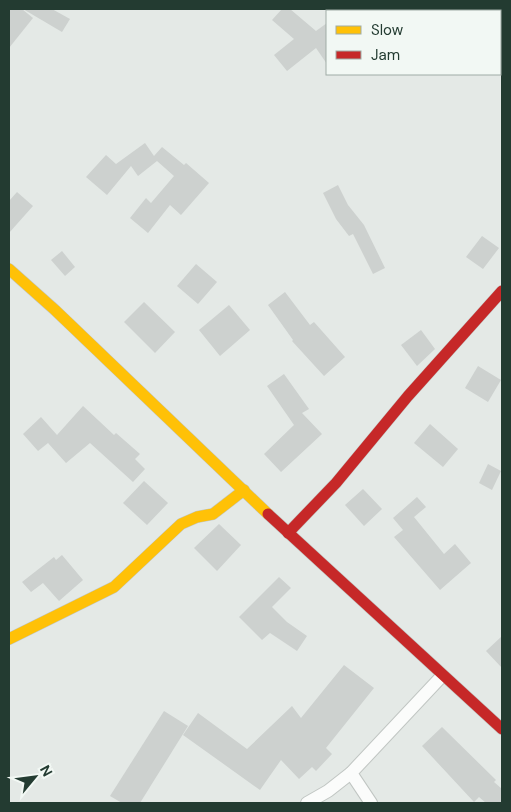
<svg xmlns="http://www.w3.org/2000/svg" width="511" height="812" font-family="'DM Sans',sans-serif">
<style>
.building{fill:#cdd1cf}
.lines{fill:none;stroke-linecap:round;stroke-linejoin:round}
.street-casing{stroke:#c1c6c3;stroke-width:14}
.slow-casing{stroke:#c0c6c3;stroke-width:12}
.jam-casing{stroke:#c0c6c3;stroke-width:12}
.street{stroke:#fbfcfb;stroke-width:12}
.slow{stroke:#ffc107;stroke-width:11}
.jam{stroke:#c62828;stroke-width:11}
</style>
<rect width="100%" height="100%" fill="#e4e9e6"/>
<g class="building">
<path d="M9,9H22L33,18L9,48Z"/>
<path d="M23,9H52L70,19L62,32Z"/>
<path d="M282,9H290L316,31L327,23V64L316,48L287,71L274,55L294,39L272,20Z"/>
<path d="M145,143L154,156L162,147L184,165L186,163L209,183L181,215L170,205L148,233L130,218L146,198L151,203L174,176L157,161L138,176L131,166L107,195L86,177L106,155L116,164Z"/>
<path d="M338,185L348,205L364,225L385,268L373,274L353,234L349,236L336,219L323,193Z"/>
<path d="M17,192L33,206L9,233V201Z"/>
<path d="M482,236L499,248L483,269L466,257Z"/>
<path d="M62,251L75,267L65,276L51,260Z"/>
<path d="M196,264L217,282L198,304L177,286Z"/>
<path d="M285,292L310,325L314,322L345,357L324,376L292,341L293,340L268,305Z"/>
<path d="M144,302L175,332L155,353L124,322Z"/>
<path d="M229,305L250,330L220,356L199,330Z"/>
<path d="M421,330L435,349L417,366L401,345Z"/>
<path d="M478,366L501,380L488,402L465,388Z"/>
<path d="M284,374L309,409L302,413L322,434L281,472L264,454L294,425L267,386Z"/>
<path d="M83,406L114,435L116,433L140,454L135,459L145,469L133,482L90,443L66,463L48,443L38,451L23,434L41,417L57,435Z"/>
<path d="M430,424L458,449L443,467L414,443Z"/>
<path d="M488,464L501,471L492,490L479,483Z"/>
<path d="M144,481L168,503L147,525L123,503Z"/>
<path d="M363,489L382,509L364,526L345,505Z"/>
<path d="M417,497L426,507L414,517L444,554L455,544L471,563L440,590L394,537L403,530L393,518Z"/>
<path d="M219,524L241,545L217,571L194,548Z"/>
<path d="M62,555L83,580L59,601L43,583L31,592L22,582L54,557L56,560Z"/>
<path d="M279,577L291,588L272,607L287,622L307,636L297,651L270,633L262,640L239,617Z"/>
<path d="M502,636V668L486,651Z"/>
<path d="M344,665L374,688L326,748L332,754L316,771L312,767L299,779L281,760L260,790L183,735L198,713L247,749L292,706L301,718Z"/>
<path d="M164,711L188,726L140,803H122L110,796Z"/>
<path d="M442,727L496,780L494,782L502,789V803H486L479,797L474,802L422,746Z"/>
</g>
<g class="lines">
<defs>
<g id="street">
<path d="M450,11V9"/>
<path d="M500,64H502"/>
<path d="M307,803L328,791L351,773"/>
<path d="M371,803L351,773L442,676"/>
</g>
<g id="slow">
<path d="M9,269L55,310L268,514"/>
<path d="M9,639L114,587L181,524L197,517L213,514L244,490"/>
</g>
<g id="jam">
<path d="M268,514L502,729"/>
<path d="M288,533L336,483L408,396L502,291"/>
</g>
</defs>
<use href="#street" class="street-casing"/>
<use href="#slow" class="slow-casing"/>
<use href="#jam" class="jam-casing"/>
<use href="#street" class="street"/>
<use href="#slow" class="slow"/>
<use href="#jam" class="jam"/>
</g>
<rect width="511" height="812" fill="none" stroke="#233b31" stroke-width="20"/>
<rect x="326" y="10" width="175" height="65" fill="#f2f8f4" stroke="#9faca6"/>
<rect x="336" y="26" width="25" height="8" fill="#ffc107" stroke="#9faca6"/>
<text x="371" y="35" font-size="15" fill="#233b31">Slow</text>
<rect x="336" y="51" width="25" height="8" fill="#c62828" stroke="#9faca6"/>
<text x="371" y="60" font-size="15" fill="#233b31">Jam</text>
<g transform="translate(35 777) rotate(61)" stroke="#f2f8f4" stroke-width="4" paint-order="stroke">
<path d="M0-4L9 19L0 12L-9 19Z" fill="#233b31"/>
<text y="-8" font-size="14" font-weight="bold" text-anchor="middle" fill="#233b31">N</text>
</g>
</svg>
